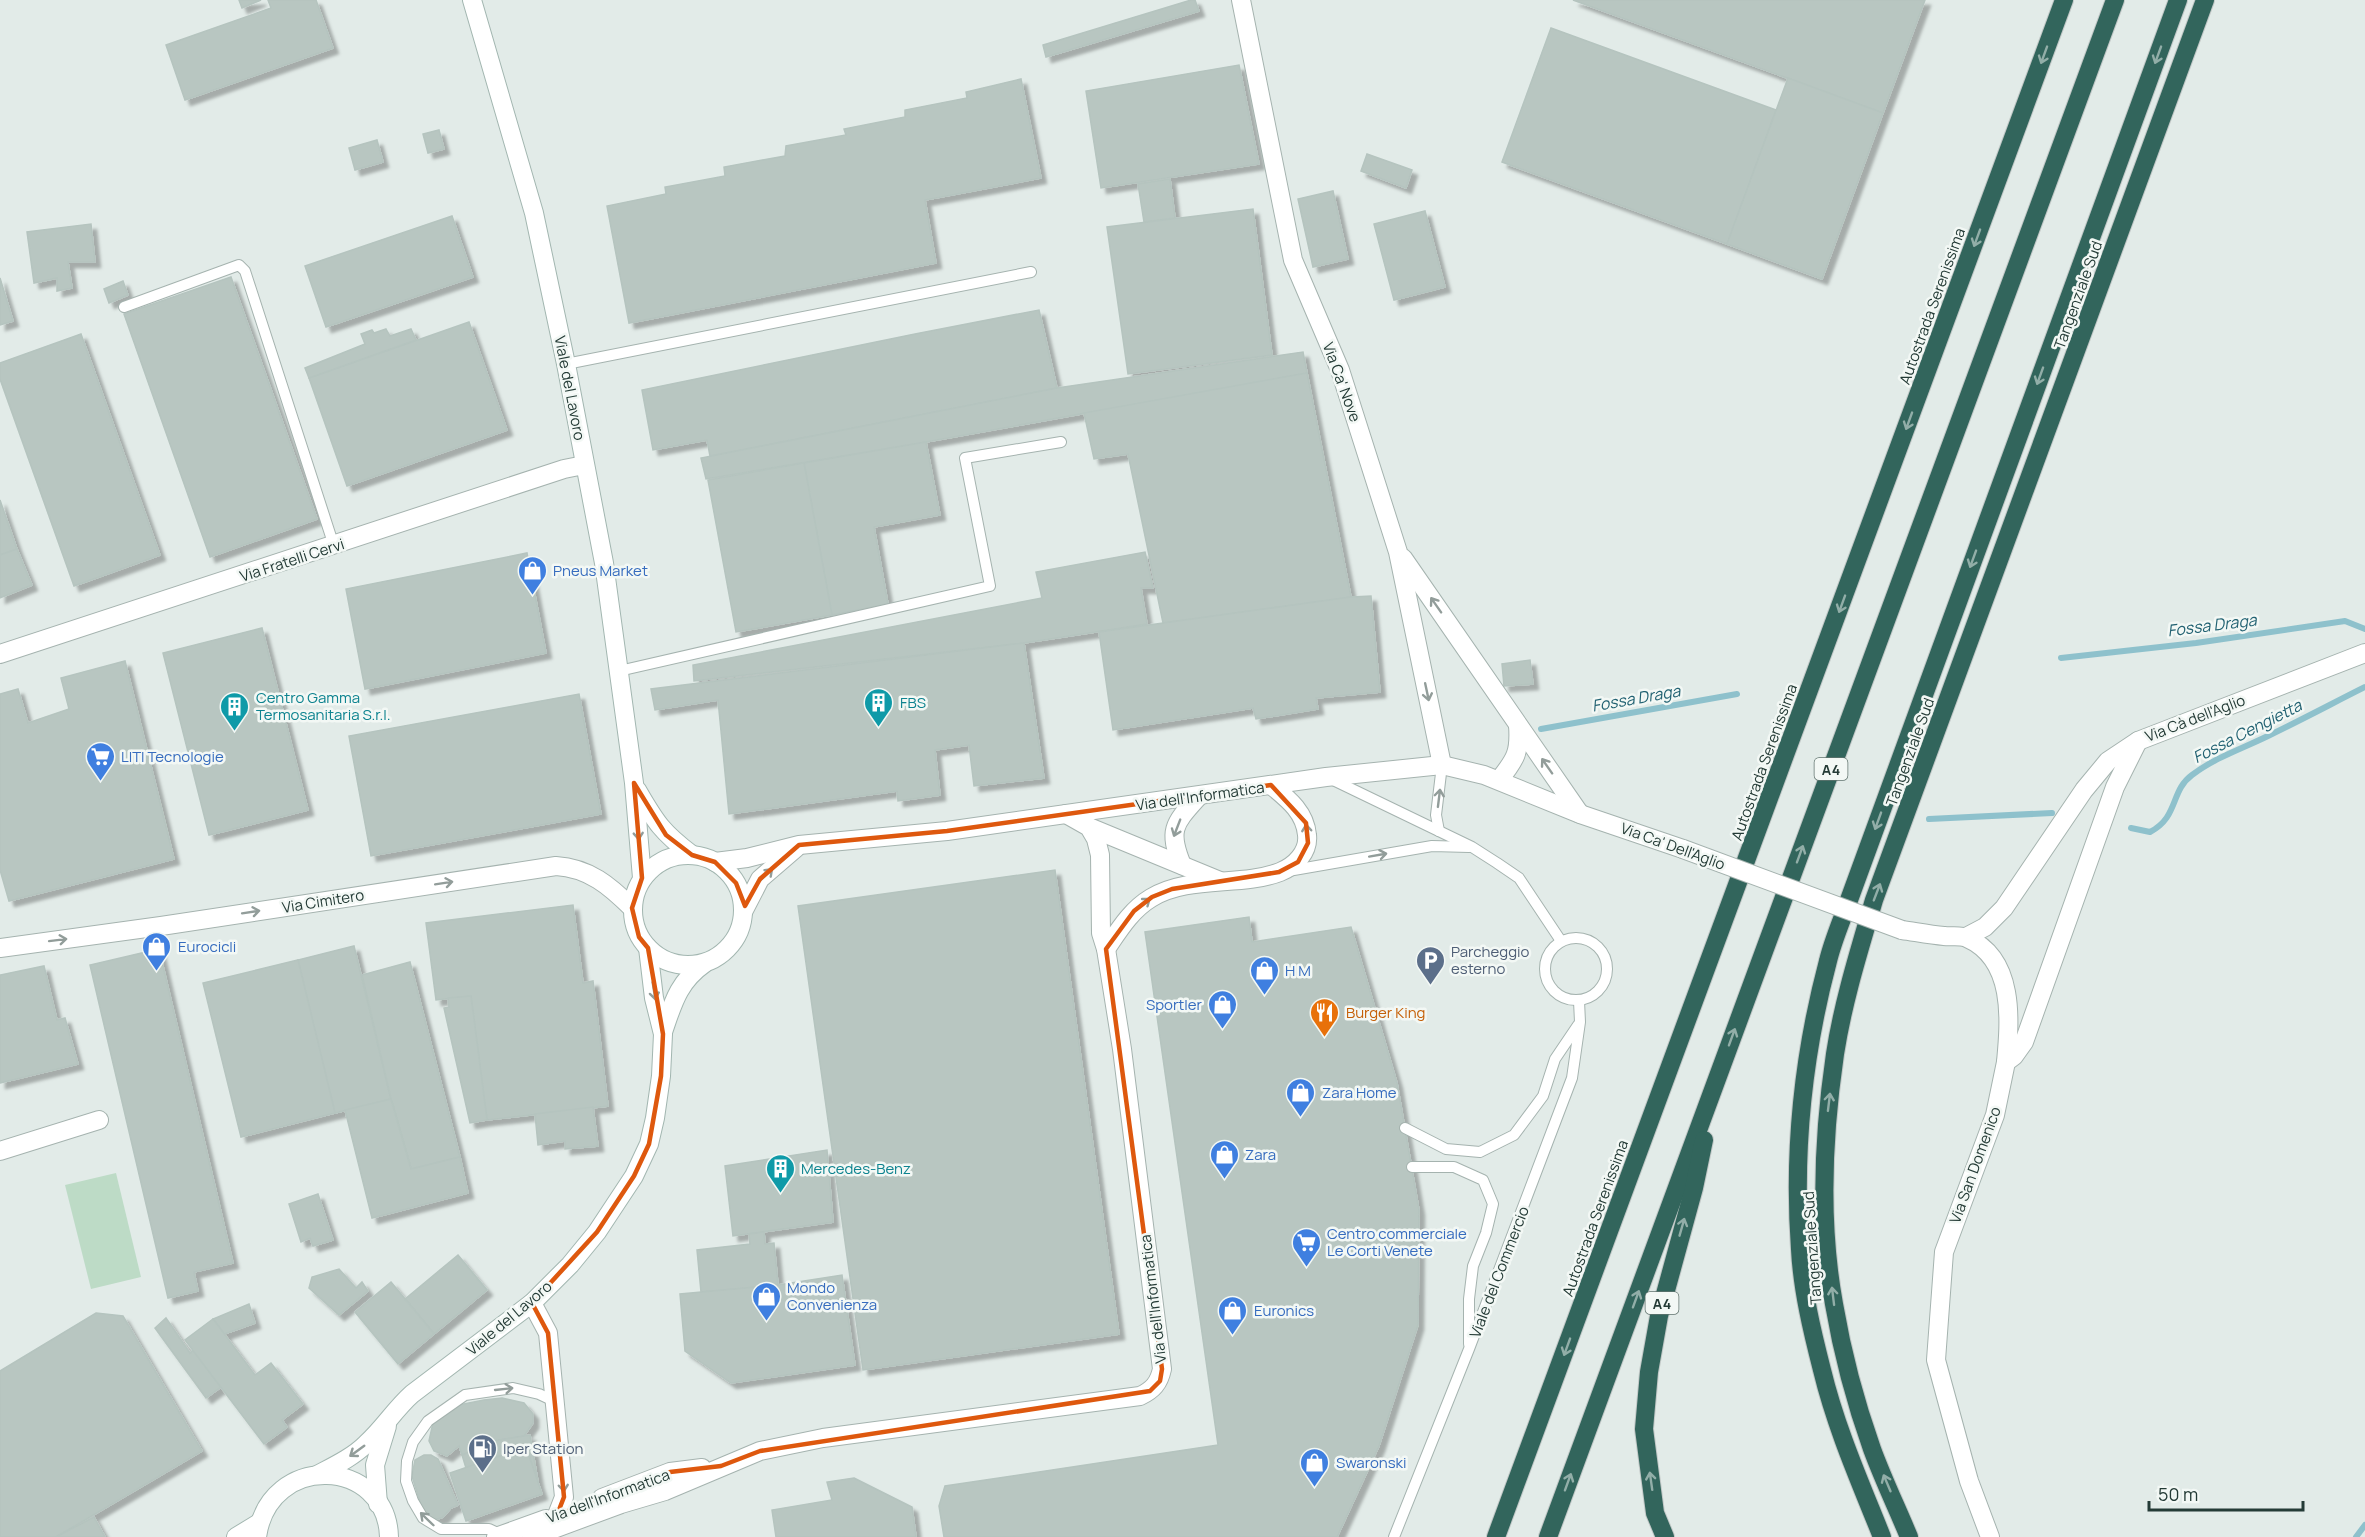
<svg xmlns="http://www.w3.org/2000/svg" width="2365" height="1537" font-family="Manrope,sans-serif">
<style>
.green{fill:#bddbc6}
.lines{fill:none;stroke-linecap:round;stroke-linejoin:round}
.stream{stroke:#8ec1cc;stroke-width:6}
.building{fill:#b8c6c1;stroke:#b5c4bf;stroke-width:1.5;filter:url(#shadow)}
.lane-casing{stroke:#a5b3af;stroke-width:12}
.street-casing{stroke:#a5b3af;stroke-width:20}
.secondary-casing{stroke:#a2b6b0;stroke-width:20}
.highway-casing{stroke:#c2c8c7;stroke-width:20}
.lane{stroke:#fff;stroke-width:10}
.street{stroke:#fff;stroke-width:18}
.secondary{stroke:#fff;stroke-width:18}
.highway{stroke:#32655c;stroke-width:18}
.street-bridge-casing{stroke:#a5b3af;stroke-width:20;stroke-linecap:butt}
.street-bridge{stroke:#fff;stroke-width:18}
.oneway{stroke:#92aea8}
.oneway2{stroke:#929d9a}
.marked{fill:none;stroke:#de580e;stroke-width:4.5;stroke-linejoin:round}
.labels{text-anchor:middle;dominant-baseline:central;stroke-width:5;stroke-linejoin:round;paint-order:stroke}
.shield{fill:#f3f8f5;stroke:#62746f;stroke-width:1.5}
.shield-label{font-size:14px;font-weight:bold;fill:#243b36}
.street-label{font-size:15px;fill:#243b36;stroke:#f3f8f5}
.shop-label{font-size:15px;fill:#366cbe;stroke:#f3f8f5;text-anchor:start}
.culture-label{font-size:15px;fill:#0d838f;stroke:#f3f8f5;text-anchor:start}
.service-label{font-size:15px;fill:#4e5e75;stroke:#f3f8f5;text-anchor:start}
.food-label{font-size:15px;fill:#c56008;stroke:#f3f8f5;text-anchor:start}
.water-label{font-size:16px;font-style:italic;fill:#226272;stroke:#f3f8f5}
</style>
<defs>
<filter id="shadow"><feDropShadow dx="5.5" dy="5.5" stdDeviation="1.5" flood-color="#0004"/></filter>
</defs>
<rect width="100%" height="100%" fill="#e2ebe8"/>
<path class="green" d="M116,1173L141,1277L91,1289L65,1185Z"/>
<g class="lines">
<g class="stream">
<path d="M2061,658L2196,643L2345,621L2365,629"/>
<path d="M1541,729L1737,694"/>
<path d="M1929,819L2052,813"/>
<path d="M2131,828L2150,832C2179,817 2170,791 2192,775C2217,756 2247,747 2274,733C2305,718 2335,702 2365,687"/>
<path d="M2356,1537L2365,1525"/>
</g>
</g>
<g class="building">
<path d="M239,0H261L242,8Z"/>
<path d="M268,0H316L333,48L185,100L166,45L271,8Z"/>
<path d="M1191,0H1195L1199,11L1046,57L1043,45Z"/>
<path d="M1573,0H1925L1883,113Z"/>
<path d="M1551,28L1776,110L1727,244L1502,162Z"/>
<path d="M1239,65L1259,164L1101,188L1086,91Z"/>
<path d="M1788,78L1883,113L1822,279L1727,244Z"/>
<path d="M1021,79L1041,178L925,200L936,263L629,323L607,206L666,194L665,187L725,176L724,167L785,156L786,146L846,135L844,129L905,117V110L967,98L966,92Z"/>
<path d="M439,130L444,149L428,153L423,134Z"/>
<path d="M377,140L383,162L355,170L349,148Z"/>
<path d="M1367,154L1412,170L1406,188L1361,171Z"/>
<path d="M1170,179L1175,218L1144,222L1138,184Z"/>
<path d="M1333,191L1348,259L1313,267L1298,199Z"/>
<path d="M1253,209L1272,355L1128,374L1107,227Z"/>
<path d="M1425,211L1445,287L1394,300L1374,224Z"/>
<path d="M452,216L473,277L326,327L305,266Z"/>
<path d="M91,224L95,262H68L72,288L57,291V278L34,283L27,232Z"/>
<path d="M231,277L317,519L210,557L124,314Z"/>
<path d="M0,278L13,321L0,325Z"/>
<path d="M123,281L128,295L109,303L104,289Z"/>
<path d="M1039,310L1057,388L710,456L707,440L653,450L642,390L915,334Z"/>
<path d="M469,322L507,430L347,486L309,378Z"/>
<path d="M386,329L390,336L411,329L416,340L309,378L305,368L365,344L361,334L372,330L374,333Z"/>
<path d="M81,334L160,555L74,586L0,379V363Z"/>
<path d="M1303,352L1307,373L926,442L706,479L701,458L1057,388Z"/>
<path d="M1307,373L1351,597L1163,623L1128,454L1094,459L1084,413Z"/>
<path d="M926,442L940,515L874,527L888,604L832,615L804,463Z"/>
<path d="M804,463L832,615L736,632L708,480Z"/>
<path d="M0,500L17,549L0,555Z"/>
<path d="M17,549L32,585L0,598V555Z"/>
<path d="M1145,552L1153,588H1141L1147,624L1024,643L694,681L693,665L1042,598L1036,572Z"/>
<path d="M527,553L546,653L365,689L346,589Z"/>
<path d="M1371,596L1380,692L1316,698L1318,709L1256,719L1253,708L1113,730L1099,632L1351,597Z"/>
<path d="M262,628L308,810L209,835L163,653Z"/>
<path d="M1024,643L1044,778L974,786L969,745L935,750L940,795L898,801L897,791L729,814L718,700L655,710L651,689Z"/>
<path d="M1530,660L1533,684L1504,686L1502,664Z"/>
<path d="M125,661L174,859L9,901L0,870V694L18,689L28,723L69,709L61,678Z"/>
<path d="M579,694L601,814L371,856L349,736Z"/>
<path d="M1055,870L1119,1334L863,1370L798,906Z"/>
<path d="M573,905L583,983L593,981L608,1106L487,1120L471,996L436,1000L426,923Z"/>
<path d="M1249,917L1252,942L1351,927L1397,1083L1419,1210L1418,1325L1379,1446L1337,1537H944L939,1506L945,1486L1218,1445L1145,932Z"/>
<path d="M354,946L391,1099L335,1113L298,960Z"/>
<path d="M159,949L233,1263L194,1272L198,1291L168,1298L90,965Z"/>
<path d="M298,960L335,1113L241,1137L203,983Z"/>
<path d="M410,962L460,1157L411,1169L391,1099L362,975Z"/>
<path d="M44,966L57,1020L65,1018L78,1064L0,1083V975Z"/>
<path d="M471,996L487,1120L470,1123L444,1008L449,1007L448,998Z"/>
<path d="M391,1099L411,1169L460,1157L468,1193L372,1218L345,1110Z"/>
<path d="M593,1107L598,1146L565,1149V1141L538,1145L535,1114Z"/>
<path d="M827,1150L833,1222L733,1236L725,1166Z"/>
<path d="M318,1194L333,1240L313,1246L310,1238L301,1242L289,1204Z"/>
<path d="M764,1232L765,1244L774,1243L778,1285L701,1292L697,1250L750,1244L749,1234Z"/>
<path d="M458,1255L487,1290L434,1334L405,1299Z"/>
<path d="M339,1269L356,1288L362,1282L368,1291L339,1315L309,1288L312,1277Z"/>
<path d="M842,1275L855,1365L731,1383L685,1351L680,1294L778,1285Z"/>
<path d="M391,1282L434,1334L398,1364L355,1312Z"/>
<path d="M249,1304L255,1323L224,1334L213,1319Z"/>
<path d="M96,1313L123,1316L202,1451L56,1537H0V1371Z"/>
<path d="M166,1318L190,1353L193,1350L221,1387L206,1398L155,1328Z"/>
<path d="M213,1319L255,1375L271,1363L303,1404L282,1420L287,1427L264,1444L185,1340Z"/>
<path d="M502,1398L524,1403L533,1414V1423L524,1436L480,1443L481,1448L462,1455L459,1446L447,1456L434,1451L429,1441L433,1423L454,1406L484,1400Z"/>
<path d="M530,1435L538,1482L526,1447L466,1468L462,1455L481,1448L480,1443Z"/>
<path d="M526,1447L542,1494L466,1521L450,1473Z"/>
<path d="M424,1455H431L438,1459L458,1505L451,1508L443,1517L438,1519L431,1518L423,1512L412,1476L415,1460Z"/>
<path d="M854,1478L912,1507L916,1537H776L772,1510L832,1500L827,1482Z"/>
<path d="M94,1517L105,1537H56Z"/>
</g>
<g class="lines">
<defs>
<g id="lane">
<path d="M124,307L239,265L245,271L334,546"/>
<path d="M566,364L1031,272"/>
<path d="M619,671L990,586L965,458L1061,442"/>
<path d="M1329,778L1472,847L1497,863L1519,878L1561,941"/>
<path d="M1439,831L1436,815L1442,765"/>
<path d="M1288,871L1432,846L1469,847"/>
<circle cx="1576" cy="969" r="31"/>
<path d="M1405,1128L1446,1149L1480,1152L1514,1135L1543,1096L1555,1059L1578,1025"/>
<path d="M1412,1167H1454L1483,1180L1493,1204L1486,1233L1473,1266L1469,1299V1344"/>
<path d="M502,1535L489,1529H441L423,1518L413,1501L406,1481L407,1461L413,1442L428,1421L465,1395L513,1388L539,1394L554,1401"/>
<path d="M1394,1537L1469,1349L1572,1078L1580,1022L1579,1001"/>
</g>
<g id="street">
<path d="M1241,0L1293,260L1340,370L1398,552L1442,765"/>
<path d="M1403,558L1580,814"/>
<path d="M0,654L564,469L584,465"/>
<path d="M1499,780C1516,759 1520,752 1518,725"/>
<path d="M1089,827L1220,881"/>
<path d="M715,862L747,858L799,845L947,831L1326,777L1442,765L1484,775L1580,814L1683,849"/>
<path d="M1182,865C1167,829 1175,823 1199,796"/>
<path d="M743,912L760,879L796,848"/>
<path d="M1902,930C1916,932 1930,935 1944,936C1951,937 1961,935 1967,938C2015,959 2010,1020 2006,1062"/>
<path d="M1966,937L1985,927L2004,908L2084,790L2108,761L2138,741L2365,653"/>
<path d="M0,948L161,926L556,866C589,868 610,886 632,908"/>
<path d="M1106,949C1119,930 1131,910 1151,898C1188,875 1241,887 1280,872C1295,866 1309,852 1307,835C1305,812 1288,799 1271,785"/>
<path d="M0,1151L99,1120"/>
<path d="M532,1303L548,1333L564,1497L557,1515"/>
<path d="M602,1498L670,1472L702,1468"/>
<path d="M496,1537L546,1519"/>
<path d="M532,1537L621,1504L665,1491L760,1451L823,1438L1140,1396C1153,1390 1159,1383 1162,1369L1122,1049L1106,949L1101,933L1100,855L1096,839L1089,827L1066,814"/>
<path d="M1990,1537L1969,1481L1936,1360L1944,1252L1995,1115L2006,1062L2014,1056L2024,1042L2115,787L2138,741"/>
</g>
<g id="secondary">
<path d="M472,0L534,213L566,364L604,563L634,783L642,878"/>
<path d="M637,790C656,823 662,832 692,855"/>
<circle cx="688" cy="910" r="55"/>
<path d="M663,1032C673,1003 678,982 705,963"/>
<path d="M317,1475C334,1466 353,1457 366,1444C383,1429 395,1409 412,1394L532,1303L570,1265L597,1232L634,1176L649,1144L655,1118L661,1076L663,1034L654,998L648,948"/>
<path d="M378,1504L375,1465L387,1426"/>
<path d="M236,1537L259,1523"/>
<path d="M257,1537C269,1451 387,1458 389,1537"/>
</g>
<g id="highway">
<path d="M1496,1537L2064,0"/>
<path d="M1548,1537L2115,0"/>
<path d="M1665,1537L1655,1513L1644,1429L1649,1372L1659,1316L1694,1188L1704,1140"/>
<path d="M1882,1537C1860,1482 1836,1428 1822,1370C1812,1331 1802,1289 1800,1249C1793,1152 1803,1055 1828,961C1833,940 1842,920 1849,900L2178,0"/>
<path d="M1909,1537C1897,1508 1883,1479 1872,1449C1856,1404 1842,1351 1834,1304C1819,1222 1823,1136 1835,1054C1843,1002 1859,951 1874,900L2205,0"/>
</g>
</defs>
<use href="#lane" class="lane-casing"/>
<use href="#street" class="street-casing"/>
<use href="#secondary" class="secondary-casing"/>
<use href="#highway" class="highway-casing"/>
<use href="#lane" class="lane"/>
<use href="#street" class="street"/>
<use href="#secondary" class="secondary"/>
<use href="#highway" class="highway"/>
<defs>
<path id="street-bridge" d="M1683,849L1902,930"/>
</defs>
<use href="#street-bridge" class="street-bridge-casing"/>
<use href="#street-bridge" class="street-bridge"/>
</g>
<defs><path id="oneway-shaft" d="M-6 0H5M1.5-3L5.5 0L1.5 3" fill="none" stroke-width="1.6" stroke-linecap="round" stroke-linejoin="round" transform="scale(1.5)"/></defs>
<g class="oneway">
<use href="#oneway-shaft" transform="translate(2044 55) rotate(110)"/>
<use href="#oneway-shaft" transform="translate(2158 55) rotate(110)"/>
<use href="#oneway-shaft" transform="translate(1977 238) rotate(110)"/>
<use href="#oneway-shaft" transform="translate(2040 376) rotate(110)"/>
<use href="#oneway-shaft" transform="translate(1909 421) rotate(110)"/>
<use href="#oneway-shaft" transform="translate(1973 559) rotate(110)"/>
<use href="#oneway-shaft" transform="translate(1842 604) rotate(110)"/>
<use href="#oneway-shaft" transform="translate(1878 821) rotate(110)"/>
<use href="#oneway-shaft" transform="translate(1800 854) rotate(-70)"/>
<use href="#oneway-shaft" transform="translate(1877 892) rotate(-69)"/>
<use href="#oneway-shaft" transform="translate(1732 1037) rotate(-70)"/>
<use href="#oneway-shaft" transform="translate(1829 1102) rotate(-83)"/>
<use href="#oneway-shaft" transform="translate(1682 1227) rotate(-74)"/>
<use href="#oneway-shaft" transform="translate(1833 1296) rotate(-97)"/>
<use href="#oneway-shaft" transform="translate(1636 1299) rotate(-70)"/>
<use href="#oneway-shaft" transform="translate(1567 1347) rotate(110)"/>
<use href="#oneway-shaft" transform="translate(1651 1481) rotate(-98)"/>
<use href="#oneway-shaft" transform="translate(1568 1482) rotate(-70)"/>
<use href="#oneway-shaft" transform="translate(1887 1483) rotate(-113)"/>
</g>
<g class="oneway2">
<use href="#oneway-shaft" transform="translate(1436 605) rotate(-125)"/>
<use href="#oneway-shaft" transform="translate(1427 692) rotate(78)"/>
<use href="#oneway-shaft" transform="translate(1547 766) rotate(-125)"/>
<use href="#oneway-shaft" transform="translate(1439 798) rotate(-83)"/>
<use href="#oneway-shaft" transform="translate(1177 828) rotate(111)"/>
<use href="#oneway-shaft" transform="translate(638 831) rotate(85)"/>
<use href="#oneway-shaft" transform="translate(1307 833) rotate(-96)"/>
<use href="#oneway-shaft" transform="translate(1378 855) rotate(-10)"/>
<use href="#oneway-shaft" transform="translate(766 875) rotate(-44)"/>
<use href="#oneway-shaft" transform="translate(444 883) rotate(-9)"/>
<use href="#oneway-shaft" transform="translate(1143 904) rotate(-37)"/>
<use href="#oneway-shaft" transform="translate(251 912) rotate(-9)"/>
<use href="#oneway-shaft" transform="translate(58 940) rotate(-7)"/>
<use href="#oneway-shaft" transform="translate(654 991) rotate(81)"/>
<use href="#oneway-shaft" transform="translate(504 1389) rotate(-6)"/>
<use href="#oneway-shaft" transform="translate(357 1451) rotate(144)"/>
<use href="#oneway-shaft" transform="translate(563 1483) rotate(84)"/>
<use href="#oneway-shaft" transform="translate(427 1519) rotate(-136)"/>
</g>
<path class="marked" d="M634,783L666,835L692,855L715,862L736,883L745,906L760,879L799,845L947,831L1271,785L1306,823L1308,843L1298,862L1279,872L1172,889L1152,897L1134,911L1106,949L1162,1369L1160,1381L1150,1391L760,1451L721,1466L670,1472L557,1515L564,1497L548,1333L532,1303L597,1232L634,1176L649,1144L661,1076L663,1034L648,948L639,937L632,908L642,878Z"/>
<defs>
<symbol id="shop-pin" viewBox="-11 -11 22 30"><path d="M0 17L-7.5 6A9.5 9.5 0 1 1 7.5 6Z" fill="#3f7fe0" stroke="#f3f8f5"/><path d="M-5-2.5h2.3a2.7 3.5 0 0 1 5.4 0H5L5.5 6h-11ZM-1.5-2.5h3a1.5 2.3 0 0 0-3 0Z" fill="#fff"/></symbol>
<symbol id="building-pin" viewBox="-11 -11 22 30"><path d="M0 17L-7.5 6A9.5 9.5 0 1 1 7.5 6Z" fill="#0f9aa8" stroke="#f3f8f5"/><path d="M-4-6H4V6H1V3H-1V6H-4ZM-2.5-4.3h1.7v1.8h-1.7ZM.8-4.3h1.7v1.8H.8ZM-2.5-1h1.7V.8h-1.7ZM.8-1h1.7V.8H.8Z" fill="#fff"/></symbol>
<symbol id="supermarket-pin" viewBox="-11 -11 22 30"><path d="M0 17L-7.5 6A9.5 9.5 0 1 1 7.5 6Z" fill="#3f7fe0" stroke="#f3f8f5"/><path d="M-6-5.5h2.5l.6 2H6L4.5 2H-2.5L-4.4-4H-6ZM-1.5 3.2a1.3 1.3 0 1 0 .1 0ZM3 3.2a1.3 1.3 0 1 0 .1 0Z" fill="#fff"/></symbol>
<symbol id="parking-pin" viewBox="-11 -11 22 30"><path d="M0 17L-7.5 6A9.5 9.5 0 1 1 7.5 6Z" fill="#5c6f8a" stroke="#f3f8f5"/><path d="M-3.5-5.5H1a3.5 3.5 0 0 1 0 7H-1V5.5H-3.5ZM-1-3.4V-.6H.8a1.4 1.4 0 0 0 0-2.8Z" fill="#fff"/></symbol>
<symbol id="restaurant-pin" viewBox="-11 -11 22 30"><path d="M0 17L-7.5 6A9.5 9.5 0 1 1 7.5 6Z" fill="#e8710a" stroke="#f3f8f5"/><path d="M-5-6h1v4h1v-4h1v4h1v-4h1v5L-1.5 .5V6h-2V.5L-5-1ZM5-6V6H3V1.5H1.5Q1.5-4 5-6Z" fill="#fff"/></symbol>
<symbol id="fuel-pin" viewBox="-11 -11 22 30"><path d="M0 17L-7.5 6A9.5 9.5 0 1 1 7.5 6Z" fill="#5c6f8a" stroke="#f3f8f5"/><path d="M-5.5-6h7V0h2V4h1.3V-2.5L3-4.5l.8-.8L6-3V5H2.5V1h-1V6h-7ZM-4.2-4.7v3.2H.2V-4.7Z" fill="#fff"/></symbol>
</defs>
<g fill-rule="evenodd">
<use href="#shop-pin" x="516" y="554" width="33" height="45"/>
<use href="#building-pin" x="862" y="686" width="33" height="45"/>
<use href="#building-pin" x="218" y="690" width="33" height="45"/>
<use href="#supermarket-pin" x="84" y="740" width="33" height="45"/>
<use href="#shop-pin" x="140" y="930" width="33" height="45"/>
<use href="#parking-pin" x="1414" y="944" width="33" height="45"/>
<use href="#shop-pin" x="1248" y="954" width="33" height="45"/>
<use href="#shop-pin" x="1206" y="988" width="33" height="45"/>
<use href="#restaurant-pin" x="1308" y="996" width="33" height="45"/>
<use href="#shop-pin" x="1284" y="1076" width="33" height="45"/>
<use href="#shop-pin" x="1208" y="1138" width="33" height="45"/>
<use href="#building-pin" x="764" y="1152" width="33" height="45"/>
<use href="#supermarket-pin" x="1290" y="1226" width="33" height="45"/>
<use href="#shop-pin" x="750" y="1280" width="33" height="45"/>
<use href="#shop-pin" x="1216" y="1294" width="33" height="45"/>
<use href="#fuel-pin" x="466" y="1432" width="33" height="45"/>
<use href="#shop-pin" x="1298" y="1446" width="33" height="45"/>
</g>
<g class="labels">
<g class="shield">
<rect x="1814.5" y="758" width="33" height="22" rx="4.5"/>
<rect x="1645.5" y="1292" width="33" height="22" rx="4.5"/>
</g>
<g class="shield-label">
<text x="1831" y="769">A4</text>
<text x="1662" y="1303">A4</text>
</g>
<g class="street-label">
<text transform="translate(2078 295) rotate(-70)">Tangenziale Sud</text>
<text transform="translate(1932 306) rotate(-70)">Autostrada Serenissima</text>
<text transform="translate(1342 382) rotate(70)">Via Ca' Nove</text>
<text transform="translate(570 388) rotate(79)">Viale del Lavoro</text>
<text transform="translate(292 560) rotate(-18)">Via Fratelli Cervi</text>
<text transform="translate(2195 718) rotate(-21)">Via Cà dell'Aglio</text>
<text transform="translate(1910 752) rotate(-70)">Tangenziale Sud</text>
<text transform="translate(1764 762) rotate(-70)">Autostrada Serenissima</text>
<text transform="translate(1200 796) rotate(-8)">Via dell'Informatica</text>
<text transform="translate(1673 846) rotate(20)">Via Ca' Dell'Aglio</text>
<text transform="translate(323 901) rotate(-9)">Via Cimitero</text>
<text transform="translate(1975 1165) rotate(-70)">Via San Domenico</text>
<text transform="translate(1595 1218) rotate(-70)">Autostrada Serenissima</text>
<text transform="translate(1812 1248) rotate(-94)">Tangenziale Sud</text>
<text transform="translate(1499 1272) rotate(-69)">Viale del Commercio</text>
<text transform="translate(1153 1299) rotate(-97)">Via dell'Informatica</text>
<text transform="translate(509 1318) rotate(-40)">Viale del Lavoro</text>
<text transform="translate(608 1496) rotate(-20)">Via dell'Informatica</text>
</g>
<g class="shop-label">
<text x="553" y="570">Pneus Market</text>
<text x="121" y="756">LITI Tecnologie</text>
<text x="178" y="946">Eurocicli</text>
<text x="1285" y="970">H M</text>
<text x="1202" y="1004" text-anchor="end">Sportler</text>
<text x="1322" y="1092">Zara Home</text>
<text x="1245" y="1154">Zara</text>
<text x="1327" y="1233">Centro commerciale<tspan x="1327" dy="17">Le Corti Venete</tspan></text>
<text x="787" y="1287">Mondo<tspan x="787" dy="17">Convenienza</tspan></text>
<text x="1254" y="1310">Euronics</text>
<text x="1336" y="1462">Swaronski</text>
</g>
<g class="culture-label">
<text x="256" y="697">Centro Gamma<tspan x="256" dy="17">Termosanitaria S.r.l.</tspan></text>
<text x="900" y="702">FBS</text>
<text x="801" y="1168">Mercedes-Benz</text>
</g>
<g class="service-label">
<text x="1451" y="951">Parcheggio<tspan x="1451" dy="17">esterno</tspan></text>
<text x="503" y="1448">Iper Station</text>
</g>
<g class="food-label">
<text x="1346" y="1012">Burger King</text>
</g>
<g class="water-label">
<text transform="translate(2212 625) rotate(-7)">Fossa Draga</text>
<text transform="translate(1636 698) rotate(-10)">Fossa Draga</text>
<text transform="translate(2247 731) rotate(-27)">Fossa Cengietta</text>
</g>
</g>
<path d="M2149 1501v9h154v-9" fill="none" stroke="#243b36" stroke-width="3"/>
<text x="2158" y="1501" font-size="18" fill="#243b36" stroke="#f3f8f5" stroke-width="4.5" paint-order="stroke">50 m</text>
</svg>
